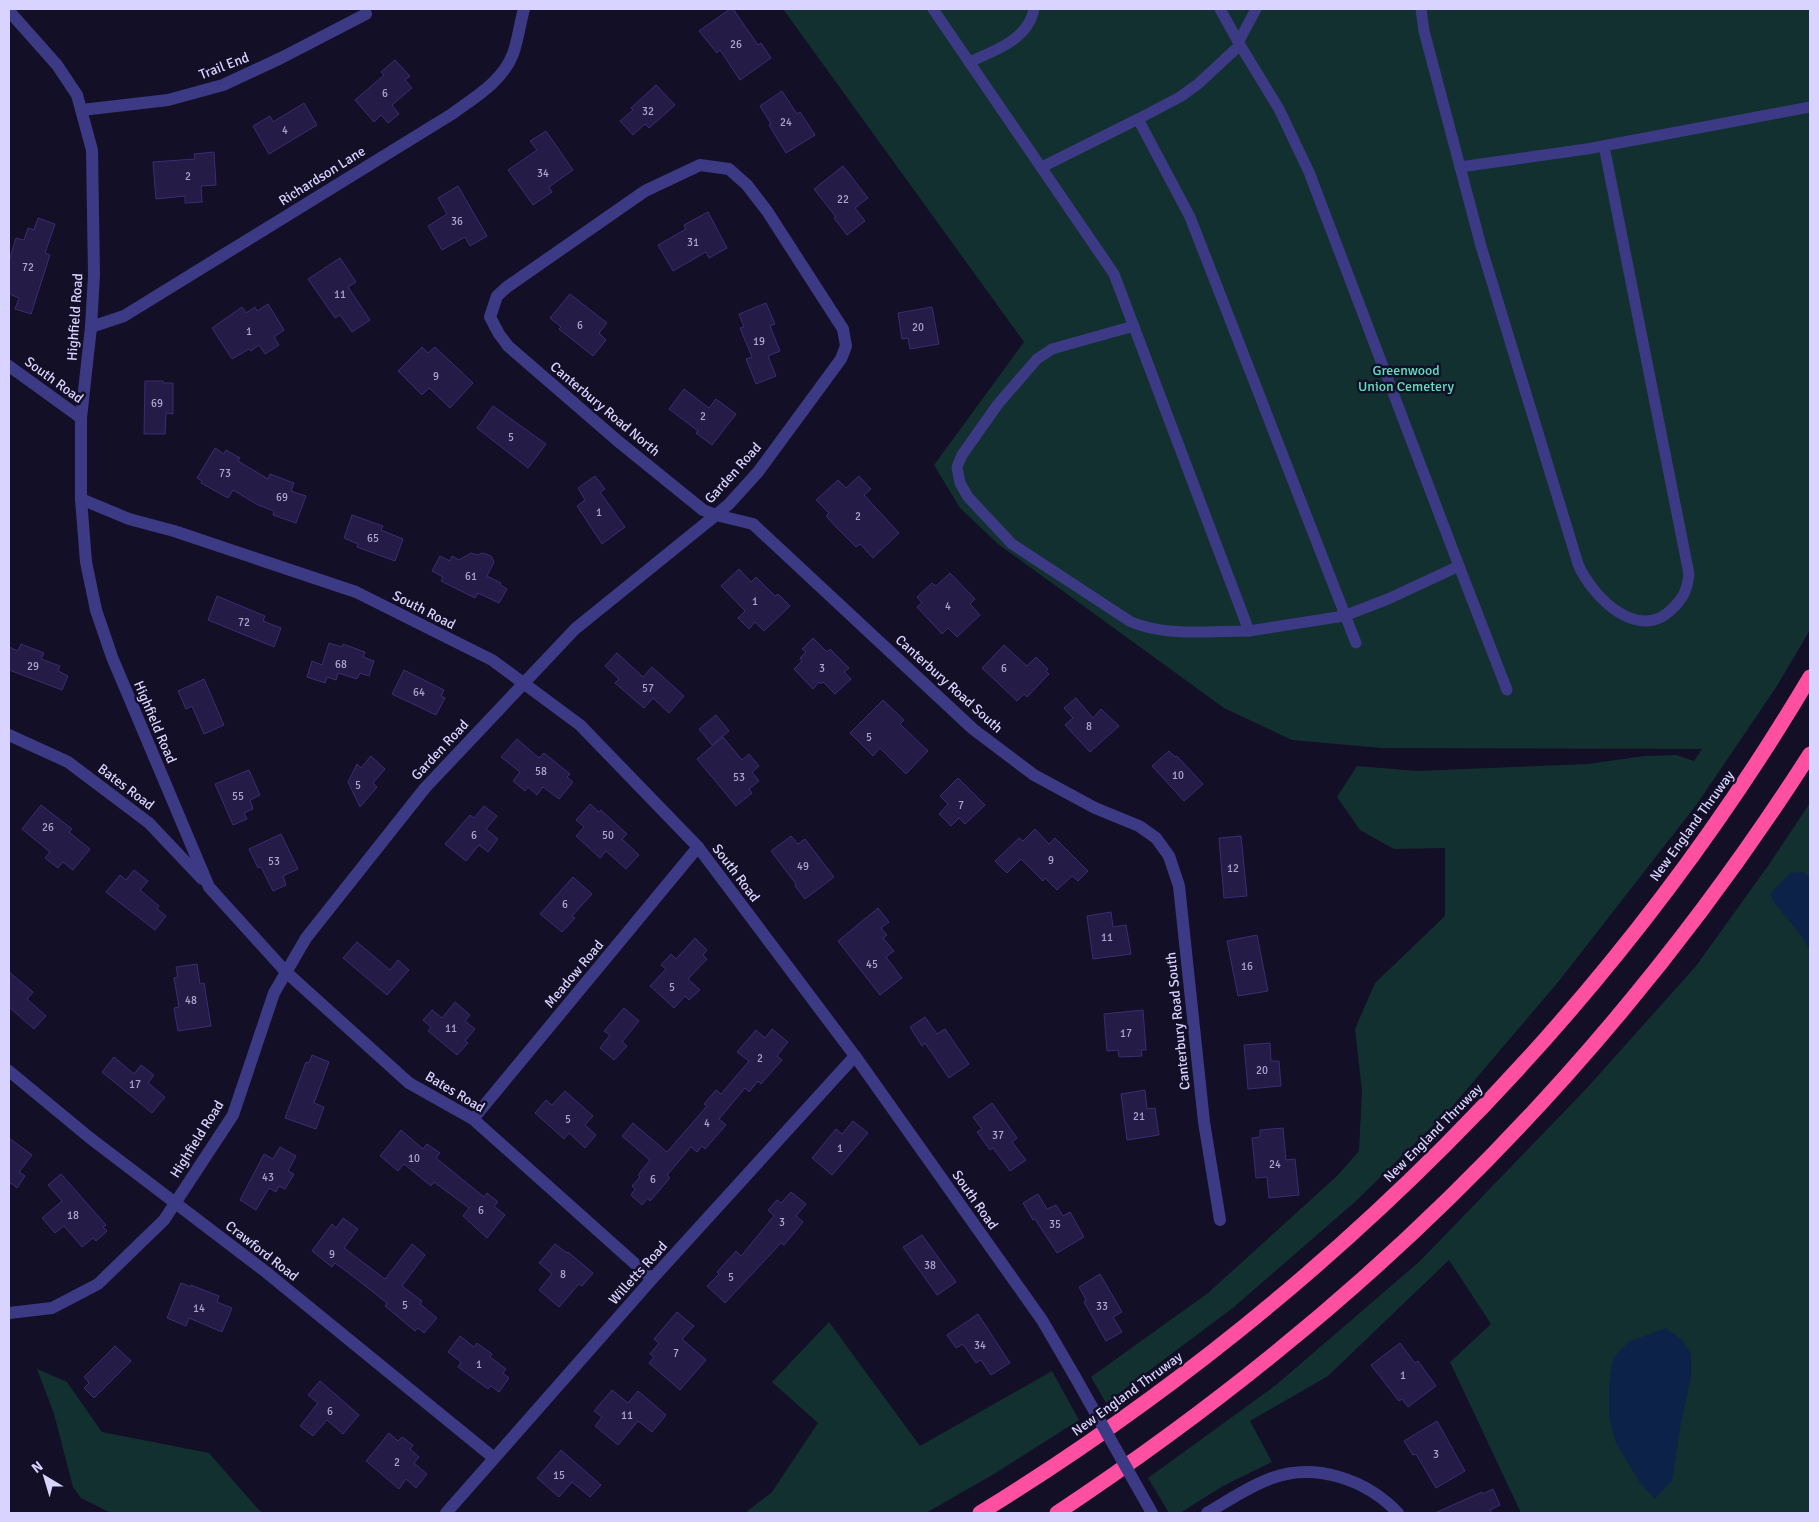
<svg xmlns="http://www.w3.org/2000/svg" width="1819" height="1522" font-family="Signika,sans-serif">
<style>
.green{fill:#12302f}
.water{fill:#0c2248}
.building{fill:#241b47;stroke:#3b2d73}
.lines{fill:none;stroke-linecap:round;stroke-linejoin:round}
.service{stroke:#3d3a85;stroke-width:11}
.minor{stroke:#3d3a85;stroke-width:12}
.motorway{stroke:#ff4fa3;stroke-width:15}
.minor-bridge{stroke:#3d3a85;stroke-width:12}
.labels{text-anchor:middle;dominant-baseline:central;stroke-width:5;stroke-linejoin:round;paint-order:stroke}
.number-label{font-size:11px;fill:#aca6d1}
.street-label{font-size:14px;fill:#d9d4ff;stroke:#130f26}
.park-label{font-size:14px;fill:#5fe0c0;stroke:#130f26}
</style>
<rect width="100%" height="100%" fill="#130f26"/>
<g class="green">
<path d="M783,9H1810V630L1777,686L1697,804L1559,981L1451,1108L1356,1201L1234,1307L1106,1403L1091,1377L1208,1293L1338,1175L1359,1151L1362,1091L1355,1029L1375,983L1445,916V848L1394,849L1360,830L1337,797L1357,766L1417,771L1588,764L1644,756L1676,755L1694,761L1702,749L1381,748L1292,740L1224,708L998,544L960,508L934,465L1024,342Z"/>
<path d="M1810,803V1513H1521L1450,1362L1491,1324L1449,1260L1328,1376L1250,1421L1272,1462L1223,1486L1180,1513H1169L1148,1478L1276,1385L1420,1261L1587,1088L1696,966L1770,863Z"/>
<path d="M829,1322L920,1446L1052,1371L1079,1420L994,1474L926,1513H745L772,1492L818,1423L772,1382Z"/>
<path d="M37,1369L67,1382L102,1432L209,1453L257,1508L263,1513H111L81,1498L73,1487L54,1414Z"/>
</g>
<g class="water">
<path d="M1804,872L1810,878V950L1800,934L1773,901L1770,894L1790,873Z"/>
<path d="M1666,1328L1682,1340L1691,1354V1376L1681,1423L1672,1481L1655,1499L1640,1483L1616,1443L1609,1418V1383L1613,1358L1628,1342Z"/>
</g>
<g class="building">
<path d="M730,9H733L758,45L761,43L771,58L740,80L720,50L717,53L699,31Z"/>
<path d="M395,60L410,76L405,80L412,88L392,105L399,114L388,123L381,115L374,122L355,100L384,75L381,72Z"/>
<path d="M656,85L675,105L649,128L645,124L633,135L620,121L633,110L631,108Z"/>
<path d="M782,91L797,114L800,112L815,135L786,153L769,125L771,124L760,106Z"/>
<path d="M304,103L317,125L269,154L253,126L270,116L273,122Z"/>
<path d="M546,131L573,170L549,187L552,192L533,205L508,170L537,150L530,141Z"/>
<path d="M214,152L216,185L201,186L202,202L185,203V196L156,199L153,162L195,159L194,154Z"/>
<path d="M843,166L868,198L855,208L865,221L847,235L834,218L836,217L814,189Z"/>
<path d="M458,186L487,236L470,246L465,237L442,250L428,226L447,214L438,198Z"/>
<path d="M708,212L727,248L709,258L706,252L673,271L658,245L686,229L684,225Z"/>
<path d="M38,218L55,224L45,253L50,255L31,314L15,309L19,298L9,294V261L16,238L24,240L28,228L34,230Z"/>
<path d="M340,258L356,282L348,287L370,320L352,332L340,315L335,318L308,279Z"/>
<path d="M570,294L607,323L599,333L606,340L593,356L559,329L561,327L550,318Z"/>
<path d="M766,303L775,324L770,326L780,351L768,356L776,376L756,384L746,359L752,357L740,328L744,327L739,314Z"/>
<path d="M268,304L284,330L274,337L279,345L265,354L259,345L251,351L249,349L232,359L212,328L242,307L246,313L255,307L257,311Z"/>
<path d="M932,307L939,344L910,349L908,338L902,339L898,313Z"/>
<path d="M422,347L428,353L435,347L473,383L450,408L429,388L422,395L398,371Z"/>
<path d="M145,381H163V383H173V414L166,413L165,434H144Z"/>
<path d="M684,389L709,408L716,399L736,414L712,445L696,433L698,431L669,409Z"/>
<path d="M493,406L546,444L528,468L477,428Z"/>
<path d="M215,448L224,454L226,450L240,458L238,461L268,479L270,474L294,483L291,491L306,496L296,523L273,515L274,511L258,505L233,490L228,498L201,483L202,481L197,478Z"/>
<path d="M595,476L605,489L600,492L625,527L602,544L577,506L585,500L578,488Z"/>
<path d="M859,476L871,489L864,495L899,533L873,558L860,544L856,547L836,527L826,516L829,513L816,500L838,480L846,488Z"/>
<path d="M352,515L383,526L381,530L403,539L395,561L357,547L358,544L344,538Z"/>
<path d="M471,553L477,555L483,553L491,556L494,562L487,576L501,583L500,585L507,589L499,603L478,593L475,598L441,581L443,577L432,571L440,556L450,561L452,556L459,560Z"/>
<path d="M739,569L751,582L756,577L775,596L778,594L790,606L764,631L755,622L749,629L738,618L745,611L721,586Z"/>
<path d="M950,573L975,599L970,604L980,615L957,637L948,628L942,634L917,607L922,603L917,597L932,583L936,586Z"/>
<path d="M217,596L265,616L263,621L281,628L274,647L208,620Z"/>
<path d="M813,638L827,652L830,649L849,668L844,672L851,679L835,694L823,682L821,684L819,682L813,689L794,669L802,661L800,658L806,652L802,649Z"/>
<path d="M329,643L342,647L343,644L365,652L363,657L374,661L369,676L360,673L357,679L338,673L336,680L327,677L325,683L307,677L312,661L322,665Z"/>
<path d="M21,644L44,653L41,659L60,666L58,671L68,676L62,690L9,670V647L18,651Z"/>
<path d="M1004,645L1027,666L1036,657L1048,669L1046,671L1049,674L1027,697L1024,694L1017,701L982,668Z"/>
<path d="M617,653L643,677L652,667L684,696L669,713L653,698L644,708L615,683L619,679L605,666Z"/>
<path d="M404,670L444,690L441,696L445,698L436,715L392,694Z"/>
<path d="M204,679L224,725L204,734L192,706L186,709L178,691Z"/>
<path d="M1076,698L1093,718L1101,709L1119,726L1090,752L1065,725L1073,718L1064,708Z"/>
<path d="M883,700L904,720L900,724L928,751L906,774L880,748L873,756L850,733Z"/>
<path d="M716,715L729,731L712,745L699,729Z"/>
<path d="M723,737L742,760L749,754L759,766L752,772L759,781L749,789L752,793L736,806L697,759Z"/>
<path d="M517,739L539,758L544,753L570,774L567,777L573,782L559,799L543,787L537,795L528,787L525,791L513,781L520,772L501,757Z"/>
<path d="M1169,751L1175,757L1177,756L1203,784L1184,801L1152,766Z"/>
<path d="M371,756L385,769L373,783L377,787L360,807L348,782L357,764L361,768Z"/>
<path d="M249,770L260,795L250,800L253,809L244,813L247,819L233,825L215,784Z"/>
<path d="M958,778L985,805L965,824L959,818L951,826L939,814L948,804L940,796Z"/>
<path d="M590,804L599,812L601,810L627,834L622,839L639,855L626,869L606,851L600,858L576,836L584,827L576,820Z"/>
<path d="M41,805L72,829L69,832L90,849L73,870L63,862L58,868L45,858L50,852L22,829Z"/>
<path d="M484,806L497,816L486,829L498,839L488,852L479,845L466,861L445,844L470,815L474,818Z"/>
<path d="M1035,829L1049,844L1055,838L1088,871L1078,881L1072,876L1057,890L1045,878L1043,881L1021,859L1007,873L995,861L1019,838L1023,841Z"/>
<path d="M281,834L298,869L283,876L286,885L273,891L261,867L258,868L249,849Z"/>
<path d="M791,836L798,844L805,839L834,877L805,899L795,886L796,884L771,851Z"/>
<path d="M1241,836L1247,896L1224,898L1219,838Z"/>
<path d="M134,870L148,881L140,890L159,906L157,909L166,916L155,930L106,892L120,875L126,880Z"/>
<path d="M573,877L592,894L572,916L575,918L562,932L540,914Z"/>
<path d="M878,908L889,922L881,928L887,935L883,938L894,951L886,957L902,978L880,995L838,941Z"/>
<path d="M1111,912L1113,927L1126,925L1131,954L1093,959L1087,916Z"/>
<path d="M1257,935L1268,991L1238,996L1227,941Z"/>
<path d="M695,938L707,950L703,955L707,959L688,979L700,990L689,1000L685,996L674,1008L650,986L666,969L661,965L671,954L676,959Z"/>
<path d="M357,942L390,970L398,960L409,970L387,995L343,958Z"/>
<path d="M197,964L200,984L204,983L211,1026L178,1031L174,1008L179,1007L174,978L178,977L176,967Z"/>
<path d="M9,972L33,992L27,999L46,1016L34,1029L9,1007Z"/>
<path d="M455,1002L470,1015L465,1021L475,1029L465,1041L468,1043L457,1055L428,1031L431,1027L423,1020L432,1010L442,1018Z"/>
<path d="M624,1008L639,1021L622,1042L627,1046L614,1060L600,1048L610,1035L604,1031Z"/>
<path d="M1143,1010L1146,1050H1141L1142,1056L1119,1057L1118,1050L1107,1051L1104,1014Z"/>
<path d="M925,1017L937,1034L945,1029L969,1064L949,1078L925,1043L922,1046L910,1027Z"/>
<path d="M772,1029L788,1042L777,1056L782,1060L761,1084L758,1081L749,1092L745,1088L719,1119L726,1125L705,1149L702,1146L697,1152L691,1147L667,1175L670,1178L650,1201L648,1198L642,1205L631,1195L635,1189L632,1186L640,1177L638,1175L650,1160L622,1136L633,1123L667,1152L707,1106L704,1104L716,1090L721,1094L749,1061L737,1052L756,1030L765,1038Z"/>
<path d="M1270,1043L1271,1061H1279L1281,1086L1248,1089L1244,1045Z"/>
<path d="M312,1055L329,1062L314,1103L324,1107L316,1129L285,1118L306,1062L309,1063Z"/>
<path d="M114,1057L134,1074L141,1065L154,1075L148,1083L165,1097L152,1113L102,1072Z"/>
<path d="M1145,1090L1147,1109L1155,1108L1159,1135L1127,1140L1121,1094Z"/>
<path d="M565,1091L593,1116L585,1125L596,1135L585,1148L569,1133L564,1139L535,1113L546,1100L552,1105Z"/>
<path d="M992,1103L1017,1138L1012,1142L1026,1160L1010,1171L993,1148L990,1150L977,1132L982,1129L973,1117Z"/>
<path d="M853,1121L868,1133L832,1175L812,1158L836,1129L842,1134Z"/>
<path d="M1283,1128L1286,1160L1295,1159L1299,1195L1269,1198L1267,1177L1256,1178L1252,1138L1260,1137V1130Z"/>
<path d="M401,1130L423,1149L427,1144L440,1153L436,1158L484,1197L487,1193L498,1202L494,1206L505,1215L487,1238L463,1216L469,1208L434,1182L431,1186L404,1164L398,1171L380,1156Z"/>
<path d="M9,1138L32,1155L19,1172L25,1176L17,1188L11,1183L9,1186Z"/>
<path d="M280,1147L296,1156L288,1171L294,1174L285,1189L279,1186L276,1192L269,1188L256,1210L240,1200L264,1154L273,1159Z"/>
<path d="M61,1174L106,1225L103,1227L107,1231L96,1241L93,1238L82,1247L64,1226L55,1233L42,1218L62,1201L48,1185Z"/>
<path d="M791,1192L806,1204L796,1216L803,1222L784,1245L781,1243L725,1303L707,1286L719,1274L717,1272L736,1251L741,1256L774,1216L768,1210L777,1200L781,1203Z"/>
<path d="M1038,1194L1047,1209L1056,1205L1063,1216L1070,1212L1084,1237L1057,1253L1035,1219L1033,1220L1023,1203Z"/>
<path d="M343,1218L358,1229L344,1248L385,1279L412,1244L425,1255L402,1286L422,1301L420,1304L437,1318L424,1333L418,1328L415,1331L385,1306L387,1303L354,1277L335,1263L332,1267L312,1251L332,1224L336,1228Z"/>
<path d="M922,1235L956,1282L937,1295L903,1247Z"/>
<path d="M555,1244L567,1253L568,1252L593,1273L582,1286L579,1284L559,1307L539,1290L552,1274L539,1263Z"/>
<path d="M1100,1274L1122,1312L1113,1317L1122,1332L1106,1341L1084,1302L1086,1300L1079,1287Z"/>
<path d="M181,1283L191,1287V1285L219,1296L217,1302L232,1308L222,1332L189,1318L186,1326L167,1318Z"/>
<path d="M677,1312L694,1326L682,1339L706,1360L680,1390L649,1363L654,1357L650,1354L659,1343L654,1339Z"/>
<path d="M978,1314L1010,1363L991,1375L981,1360L976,1363L963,1344L956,1348L947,1335Z"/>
<path d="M460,1336L474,1347L477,1343L492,1354L490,1357L506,1369L503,1373L509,1378L499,1392L491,1386L488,1389L458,1367L461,1362L448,1352Z"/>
<path d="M1400,1343L1415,1363L1418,1361L1436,1386L1408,1407L1402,1399L1399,1401L1371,1365Z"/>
<path d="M115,1346L131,1361L94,1398L84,1388L89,1383L84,1377Z"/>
<path d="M320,1381L359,1415L343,1434L327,1420L313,1436L300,1426L318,1403L308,1395Z"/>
<path d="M612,1390L628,1403L638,1391L666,1415L652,1432L638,1421L618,1445L595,1426L602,1417L594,1411Z"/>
<path d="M1437,1421L1465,1471L1436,1488L1416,1454L1413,1455L1404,1441Z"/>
<path d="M389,1433L398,1441L402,1437L413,1445L410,1449L419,1457L414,1463L427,1474L416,1488L406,1479L399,1489L366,1461Z"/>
<path d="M561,1450L601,1485L590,1497L572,1482L559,1497L537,1478Z"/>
<path d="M1493,1489L1500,1505L1490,1510L1492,1513H1435L1482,1492L1483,1494Z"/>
</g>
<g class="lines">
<g class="service">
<path d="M933,9L1114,274L1249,631C1210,631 1168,637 1131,622L1012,544L968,497L960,483L957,467L962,455L998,404L1037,359L1052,349L1134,326"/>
<path d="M1220,9L1240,45L1279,109L1309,172L1459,566L1388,599L1344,616L1249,631"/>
<path d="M1421,9L1424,31L1481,246L1578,564C1592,597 1639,644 1673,608C1684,597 1687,590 1689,574L1604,146"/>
<path d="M1239,41L1256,9"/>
<path d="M969,62C994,51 1028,40 1034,9"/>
<path d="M1138,119L1180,97L1198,84L1240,45"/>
<path d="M1042,167L1138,119L1190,217L1356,643"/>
<path d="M1460,167L1587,149L1810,107"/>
<path d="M1459,566L1507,690"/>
</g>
<g class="minor">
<path d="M9,11L57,65L77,95L92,150L94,275L91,327L81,418V499L86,562L96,610L112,657L209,887L286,972L409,1083L473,1119L652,1279"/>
<path d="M82,110L168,100L223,85L281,58L366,14"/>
<path d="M91,327L124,316L452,114C475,97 502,82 513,54C518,40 520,23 524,9"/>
<path d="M9,366L81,418"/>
<path d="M81,499L129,519L174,531L356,592L492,660L580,725L698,847L855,1056L1042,1320L1074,1375"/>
<path d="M9,735L68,762L149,823L202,879"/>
<path d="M9,1071L90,1138L266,1272L494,1458"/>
<path d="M473,1119L698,847"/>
<path d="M9,1313L52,1308L98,1284L164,1220L233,1115L274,993L306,938L425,788L575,629L716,515L729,504L758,472L841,359L846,346L843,329L767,211L747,185L729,169L700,165L645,191L507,287L497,296L490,317L499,334L508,346L619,442L703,510L716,515L753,524L973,729L1034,775L1095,808L1139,826L1156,838L1169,856L1179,886L1204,1122L1220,1220"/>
<path d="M446,1513L652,1279L855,1056"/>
<path d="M1207,1513C1228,1501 1249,1486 1272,1478C1316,1462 1367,1480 1398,1513"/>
</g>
<g class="motorway">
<path d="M980,1513C1316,1306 1608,1018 1810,677"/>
<path d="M1057,1513C1132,1463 1205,1410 1275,1353C1484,1184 1665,981 1810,754"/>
</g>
<path class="minor-bridge" d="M1074,1375L1152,1513"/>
</g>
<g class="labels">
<g class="number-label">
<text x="736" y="44">26</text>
<text x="385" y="93">6</text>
<text x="648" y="111">32</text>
<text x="786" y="122">24</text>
<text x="285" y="130">4</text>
<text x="543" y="173">34</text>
<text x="188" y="176">2</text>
<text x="843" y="199">22</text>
<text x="457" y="221">36</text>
<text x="693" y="242">31</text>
<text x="28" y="267">72</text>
<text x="340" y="294">11</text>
<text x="580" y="325">6</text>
<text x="918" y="327">20</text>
<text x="249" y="331">1</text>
<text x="759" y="341">19</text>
<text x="436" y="376">9</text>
<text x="157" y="403">69</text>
<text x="703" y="416">2</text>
<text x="511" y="437">5</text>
<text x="225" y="473">73</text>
<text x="282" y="497">69</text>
<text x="599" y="512">1</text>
<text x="858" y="516">2</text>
<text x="373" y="538">65</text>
<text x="471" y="576">61</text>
<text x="755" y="601">1</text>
<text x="948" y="606">4</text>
<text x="244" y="622">72</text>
<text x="341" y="664">68</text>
<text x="33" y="666">29</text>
<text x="822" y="668">3</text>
<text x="1004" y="668">6</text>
<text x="648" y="688">57</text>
<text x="419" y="692">64</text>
<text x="1089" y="726">8</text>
<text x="869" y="737">5</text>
<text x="541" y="771">58</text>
<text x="1178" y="775">10</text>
<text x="739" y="777">53</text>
<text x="358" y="785">5</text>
<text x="238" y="796">55</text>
<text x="961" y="805">7</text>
<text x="48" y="827">26</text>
<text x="474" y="835">6</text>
<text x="608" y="835">50</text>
<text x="1051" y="860">9</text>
<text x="274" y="861">53</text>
<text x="803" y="866">49</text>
<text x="1233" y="868">12</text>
<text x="565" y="904">6</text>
<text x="1107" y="937">11</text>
<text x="872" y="964">45</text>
<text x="1247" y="966">16</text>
<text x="672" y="987">5</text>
<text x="191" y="1000">48</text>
<text x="451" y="1028">11</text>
<text x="1126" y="1033">17</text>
<text x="760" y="1058">2</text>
<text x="1262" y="1070">20</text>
<text x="135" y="1084">17</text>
<text x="1139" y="1116">21</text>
<text x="568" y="1119">5</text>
<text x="707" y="1123">4</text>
<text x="998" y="1135">37</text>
<text x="840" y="1148">1</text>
<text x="414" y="1158">10</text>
<text x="1275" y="1164">24</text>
<text x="268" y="1177">43</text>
<text x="653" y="1179">6</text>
<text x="481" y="1210">6</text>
<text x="73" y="1215">18</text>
<text x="782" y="1222">3</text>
<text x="1055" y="1224">35</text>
<text x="332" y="1254">9</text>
<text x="930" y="1265">38</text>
<text x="563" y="1274">8</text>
<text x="731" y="1277">5</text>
<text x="405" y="1305">5</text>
<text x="1102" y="1306">33</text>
<text x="199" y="1308">14</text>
<text x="980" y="1345">34</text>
<text x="676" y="1353">7</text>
<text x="479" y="1364">1</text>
<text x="1403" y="1375">1</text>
<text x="330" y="1411">6</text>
<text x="627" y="1415">11</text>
<text x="1436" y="1454">3</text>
<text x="397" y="1462">2</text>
<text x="559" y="1475">15</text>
</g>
<g class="street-label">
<text transform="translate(224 66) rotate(-21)">Trail End</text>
<text transform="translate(322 176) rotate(-32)">Richardson Lane</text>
<text transform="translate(75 317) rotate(-86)">Highfield Road</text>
<text transform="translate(54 380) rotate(36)">South Road</text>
<text transform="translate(605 409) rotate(40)">Canterbury Road North</text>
<text transform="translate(733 473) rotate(-48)">Garden Road</text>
<text transform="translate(424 610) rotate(27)">South Road</text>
<text transform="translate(949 684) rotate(42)">Canterbury Road South</text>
<text transform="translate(155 722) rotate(67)">Highfield Road</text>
<text transform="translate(440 750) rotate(-47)">Garden Road</text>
<text transform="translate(126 787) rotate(37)">Bates Road</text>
<text transform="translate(1692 826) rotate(-54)">New England Thruway</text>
<text transform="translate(736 873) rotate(53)">South Road</text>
<text transform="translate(574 974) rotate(-50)">Meadow Road</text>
<text transform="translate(1178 1021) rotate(-96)">Canterbury Road South</text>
<text transform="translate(455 1092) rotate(31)">Bates Road</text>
<text transform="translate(1433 1133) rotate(-45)">New England Thruway</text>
<text transform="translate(197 1139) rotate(-58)">Highfield Road</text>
<text transform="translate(975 1200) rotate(55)">South Road</text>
<text transform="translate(262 1251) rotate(38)">Crawford Road</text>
<text transform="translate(638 1273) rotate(-48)">Willetts Road</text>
<text transform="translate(1127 1394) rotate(-36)">New England Thruway</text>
</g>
<g class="park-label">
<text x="1406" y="370">Greenwood<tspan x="1406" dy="16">Union Cemetery</tspan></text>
</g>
</g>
<rect width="1819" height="1522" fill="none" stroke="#d9d4ff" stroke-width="20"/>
<g transform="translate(45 1477) rotate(322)" stroke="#130f26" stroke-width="4" paint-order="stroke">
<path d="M0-4L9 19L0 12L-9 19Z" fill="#d9d4ff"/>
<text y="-8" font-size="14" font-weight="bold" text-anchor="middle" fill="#d9d4ff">N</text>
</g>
</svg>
